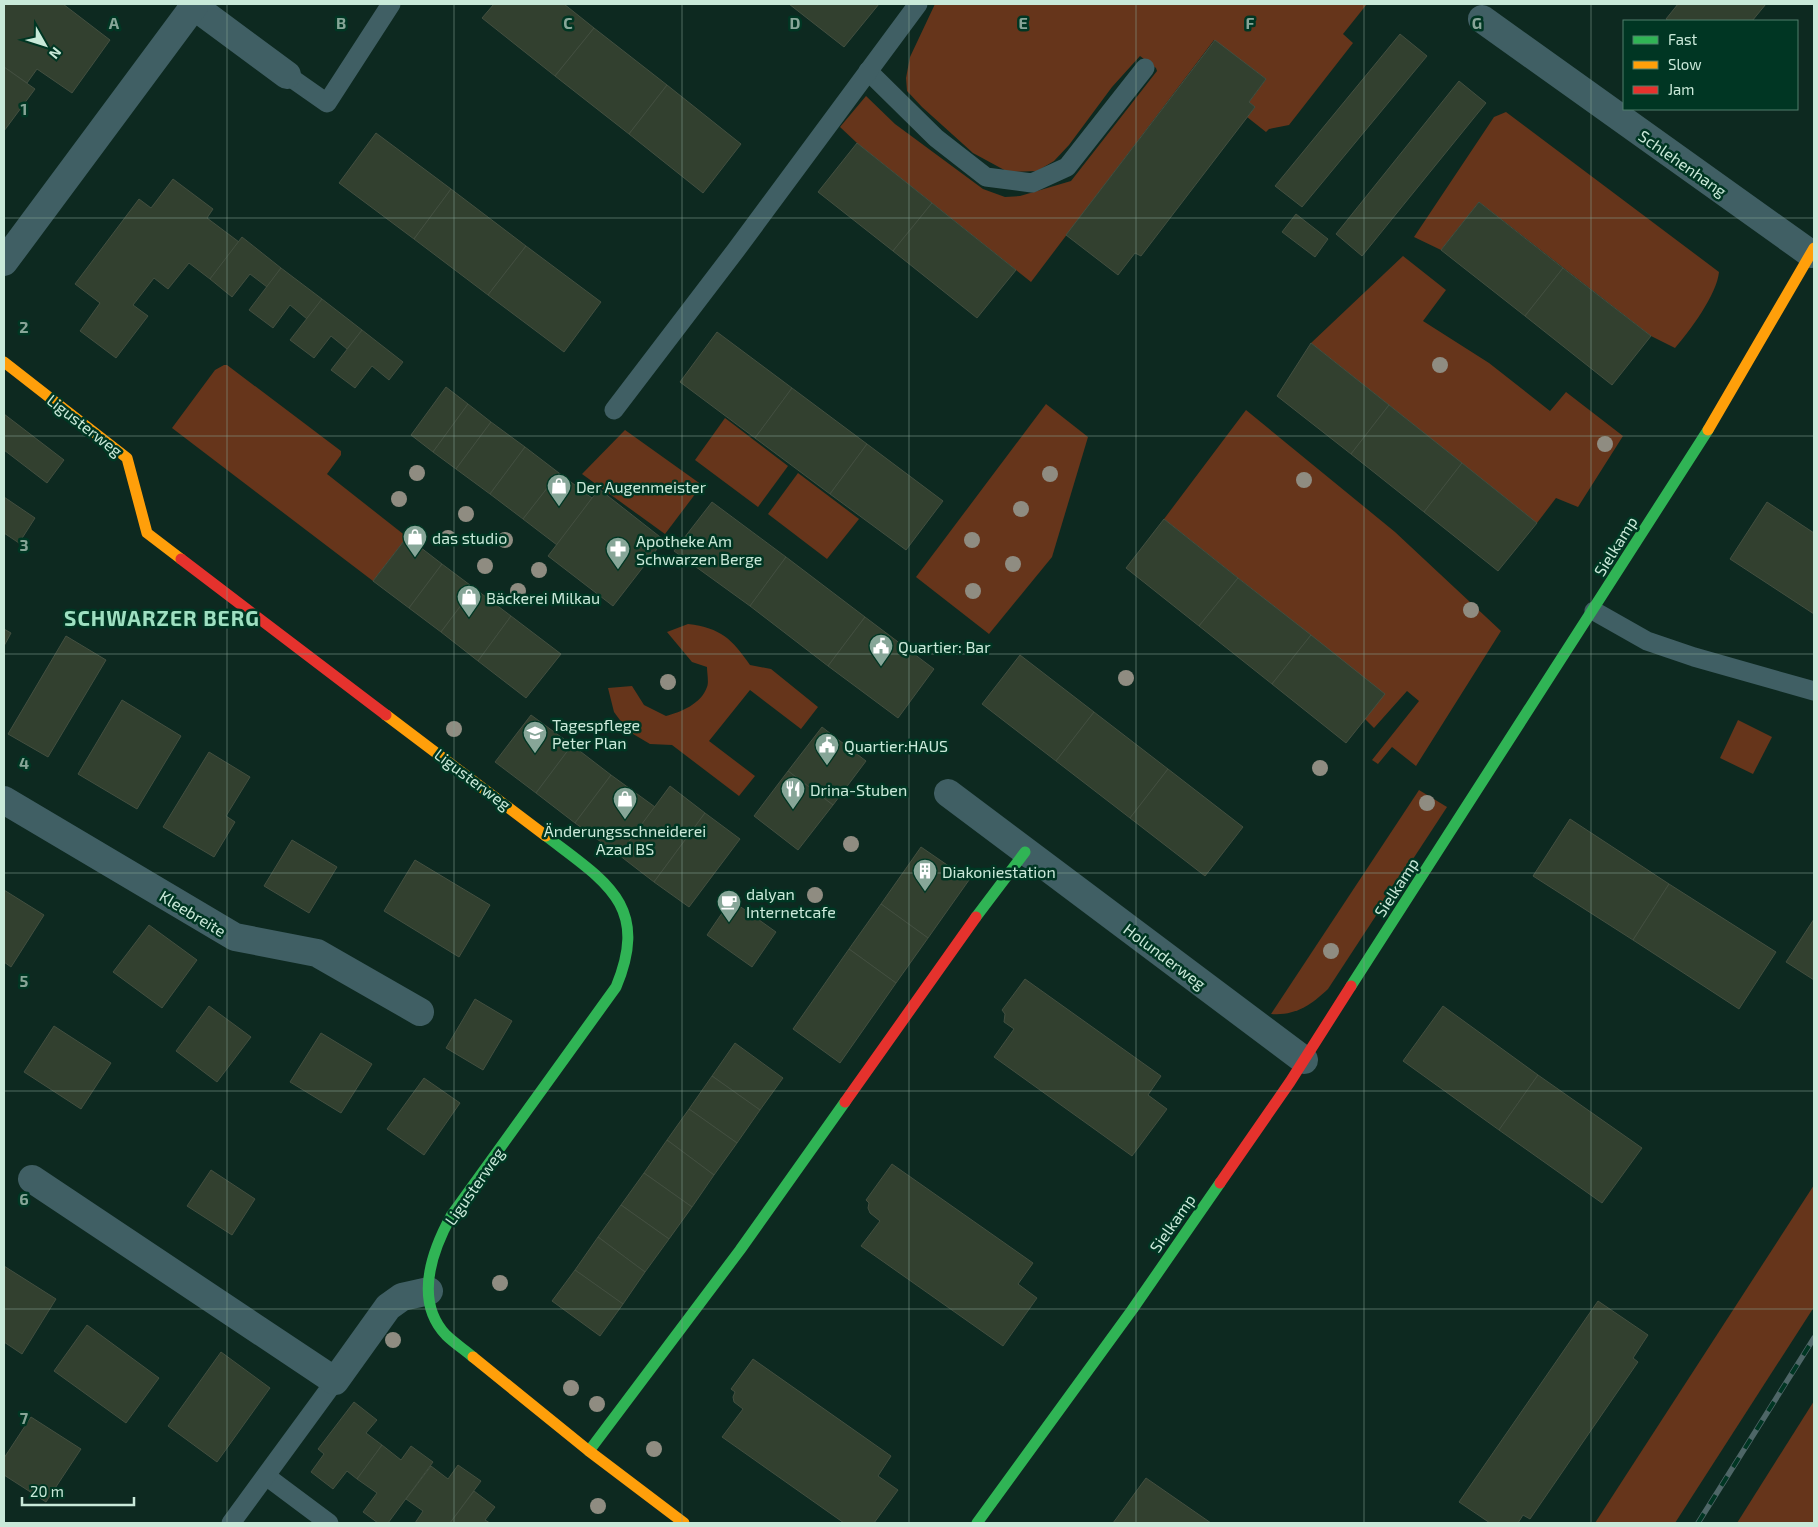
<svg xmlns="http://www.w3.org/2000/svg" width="1818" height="1527" font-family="'Exo 2',sans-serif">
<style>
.green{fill:#66351b}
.building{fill:#32402f;stroke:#434f40}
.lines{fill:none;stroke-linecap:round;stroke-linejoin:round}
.lane{stroke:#405f64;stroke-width:19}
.street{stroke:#405f64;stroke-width:28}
.fast{stroke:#30b455;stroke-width:11}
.slow{stroke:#ff9f0a;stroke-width:11}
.jam{stroke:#e5322d;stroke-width:11}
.rail-casing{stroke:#4e6667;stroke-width:5.5}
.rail{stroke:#003623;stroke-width:4;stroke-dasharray:11;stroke-linecap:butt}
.tree{fill:#8f8c81}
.grid{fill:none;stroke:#87a698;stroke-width:1;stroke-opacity:0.55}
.labels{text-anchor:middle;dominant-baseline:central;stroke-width:5;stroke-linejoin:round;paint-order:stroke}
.street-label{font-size:16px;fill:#c9e9d9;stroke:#003623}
.poi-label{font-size:16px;fill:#c9e9d9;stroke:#003623;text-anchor:start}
.district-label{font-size:21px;font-weight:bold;letter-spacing:1px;fill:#9ee0c1;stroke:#003623}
.grid-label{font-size:16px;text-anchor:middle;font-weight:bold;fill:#87a698;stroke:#003623;stroke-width:5;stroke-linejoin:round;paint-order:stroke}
</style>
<rect width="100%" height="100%" fill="#0d2920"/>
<g class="green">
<path d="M935,4H1367L1343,34L1353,43L1289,125L1269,129L1266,132L1247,117L1255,107L1249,102L1266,79L1214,40L1031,282L857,143L840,127L866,96L895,124L983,189L1005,197L1020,196L1071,181L1157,71L1156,68L1140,56L1112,87L1069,145L1054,161L1037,171L1008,172L973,153L922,107L907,91L906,78L910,57Z"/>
<path d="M1506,112L1719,272C1717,294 1690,331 1675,348L1651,336L1479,202L1441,250L1414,237L1494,117Z"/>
<path d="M1403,256L1446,290L1423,321L1489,363L1550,411L1566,392L1623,436L1578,507L1556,498L1537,523L1311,343Z"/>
<path d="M224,365H227L341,451V455L327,474L407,537L373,581L172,428L215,370Z"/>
<path d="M1046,404L1088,437L1052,557L989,634L916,577Z"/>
<path d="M1246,410L1395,532L1501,631L1416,766L1392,747L1378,764L1372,760L1419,701L1407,691L1374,728L1365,719L1384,694L1164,519Z"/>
<path d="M725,418L788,466L758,507L695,460Z"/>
<path d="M625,430L702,485L665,534L582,474Z"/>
<path d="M798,473L859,519L827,559L768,514Z"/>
<path d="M688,624C721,628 732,639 750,665L771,669L818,707L801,729L750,690L709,741L755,776L739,796L672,745L650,744L628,731L614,712L608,688L632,686L644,705L666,716C681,712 701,704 707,687C709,682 707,673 707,667L692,662L667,632Z"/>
<path d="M1738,720L1772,737L1753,774L1720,758Z"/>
<path d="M1419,790L1447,807L1328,989C1311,1005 1295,1016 1271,1014Z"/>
<path d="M1814,1185V1307L1675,1523H1595Z"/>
<path d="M1814,1401V1523H1737Z"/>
</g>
<g class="building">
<path d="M4,4H63L110,40L72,93L37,69L27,83L4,67Z"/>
<path d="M494,4H564L594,28L555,76L482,18Z"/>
<path d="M789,4H879L844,47Z"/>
<path d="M1678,4H1766L1752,21H1669L1666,19Z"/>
<path d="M594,28L667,85L629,134L555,76Z"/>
<path d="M1400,34L1427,56L1302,207L1275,186Z"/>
<path d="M1215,40L1266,79L1249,102L1255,107L1141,256L1135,253L1118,275L1066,235Z"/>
<path d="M4,67L35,89L4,131Z"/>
<path d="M1459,81L1486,103L1362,256L1336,234Z"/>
<path d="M667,85L741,144L703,193L629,134Z"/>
<path d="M376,133L451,189L414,239L339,183Z"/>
<path d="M857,143L932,203L893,251L818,192Z"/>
<path d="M173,179L213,209L207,218L239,242L210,279L189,263L168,289L154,278L133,305L148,316L116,358L80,331L100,303L75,284L139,199L151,208Z"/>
<path d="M451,189L526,246L488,295L414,239Z"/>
<path d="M1479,202L1563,268L1525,316L1441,250Z"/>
<path d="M932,203L1016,270L977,318L893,251Z"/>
<path d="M1296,214L1328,239L1315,257L1282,232Z"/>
<path d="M242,237L281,268L267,287L250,274L232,297L210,279Z"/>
<path d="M526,246L601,302L564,352L488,295Z"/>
<path d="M281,268L322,299L307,319L290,305L273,328L249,310Z"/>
<path d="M1563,268L1651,336L1612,385L1525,316Z"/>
<path d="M322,299L362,330L347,349L331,336L314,358L290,340Z"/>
<path d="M362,330L403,362L389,380L372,366L355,388L331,370Z"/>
<path d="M717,332L792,388L755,438L680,382Z"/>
<path d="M1311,343L1389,405L1351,454L1277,396Z"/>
<path d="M446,387L468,404L433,452L411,435Z"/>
<path d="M792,388L867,444L830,494L755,438Z"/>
<path d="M468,404L491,422L456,469L433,452Z"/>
<path d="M1389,405L1462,463L1424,512L1351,454Z"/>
<path d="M4,414L64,460L47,483L4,450Z"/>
<path d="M491,422L525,447L490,494L456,469Z"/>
<path d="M867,444L943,501L906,550L830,494Z"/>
<path d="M525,447L559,473L523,519L490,494Z"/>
<path d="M1462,463L1537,523L1498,571L1424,512Z"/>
<path d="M559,473L592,498L557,545L523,519Z"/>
<path d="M599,489L664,540L613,606L548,556Z"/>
<path d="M4,497L35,518L19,543L4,533Z"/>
<path d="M712,502L786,557L750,606L674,551Z"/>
<path d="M1767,502L1814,533V614L1730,559Z"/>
<path d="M1164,519L1238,578L1199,626L1126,568Z"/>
<path d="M407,537L442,564L409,608L373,581Z"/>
<path d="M786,557L865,617L828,666L750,606Z"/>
<path d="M442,564L474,588L441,632L409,608Z"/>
<path d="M1238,578L1311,635L1272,684L1199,626Z"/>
<path d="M474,588L511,616L478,661L441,632Z"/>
<path d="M511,616L561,654L526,698L478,661Z"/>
<path d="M865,617L934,669L898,718L828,666Z"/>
<path d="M4,629L11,633L4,646Z"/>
<path d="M1311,635L1385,694L1346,743L1272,684Z"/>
<path d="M66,636L106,660L48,757L8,734Z"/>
<path d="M1020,655L1094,712L1056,761L982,704Z"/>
<path d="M122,700L181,736L137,809L78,774Z"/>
<path d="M1094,712L1168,769L1130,818L1056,761Z"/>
<path d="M531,715L572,745L536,793L495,762Z"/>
<path d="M822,727L866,761L833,805L788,771Z"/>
<path d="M572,745L611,775L575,823L536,793Z"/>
<path d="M209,752L250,777L226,816L235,822L214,857L163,827Z"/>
<path d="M1168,769L1243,827L1205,876L1130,818Z"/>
<path d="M788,771L833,805L798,850L754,816Z"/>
<path d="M611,775L655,807L619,855L575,823Z"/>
<path d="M670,786L705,813L654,882L619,855Z"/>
<path d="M705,813L740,839L689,907L654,882Z"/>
<path d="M1570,819L1669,884L1633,940L1533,876Z"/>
<path d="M292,840L337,867L309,913L264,886Z"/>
<path d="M921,847L969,880L928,938L881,904Z"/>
<path d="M415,860L490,905L459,957L384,911Z"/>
<path d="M1669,884L1776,952L1739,1009L1633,940Z"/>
<path d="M4,890L44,915L11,967L4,962Z"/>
<path d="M731,900L776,932L752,967L707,935Z"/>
<path d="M881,904L928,938L896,983L849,949Z"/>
<path d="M1814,919V980L1786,962Z"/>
<path d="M149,925L197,960L162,1008L113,972Z"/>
<path d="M849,949L896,983L840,1063L793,1029Z"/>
<path d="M1025,979L1161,1076L1148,1095L1167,1109L1132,1156L994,1057L1014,1029L1004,1022L1005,1014L1002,1010Z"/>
<path d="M475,999L512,1021L483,1070L446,1048Z"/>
<path d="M209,1006L251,1037L217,1082L176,1051Z"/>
<path d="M1443,1006L1538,1075L1499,1130L1403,1061Z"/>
<path d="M54,1026L111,1063L81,1109L24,1072Z"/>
<path d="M321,1033L372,1064L341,1113L290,1082Z"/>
<path d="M735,1043L783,1078L760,1110L712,1076Z"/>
<path d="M1538,1075L1642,1148L1602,1203L1499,1130Z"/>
<path d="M712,1076L760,1110L737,1143L689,1109Z"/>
<path d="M424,1078L460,1103L424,1155L387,1129Z"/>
<path d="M689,1109L737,1143L714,1175L667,1140Z"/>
<path d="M667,1140L714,1175L692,1207L644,1173Z"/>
<path d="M892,1164L1033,1263L1018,1284L1037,1298L1003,1346L861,1246L880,1221L870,1213L868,1208L869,1203L866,1200Z"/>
<path d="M211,1170L255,1199L232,1235L187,1206Z"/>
<path d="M644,1173L692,1207L669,1239L621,1205Z"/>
<path d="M621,1205L669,1239L645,1272L598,1237Z"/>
<path d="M598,1237L645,1272L623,1304L575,1270Z"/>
<path d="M4,1266L56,1299L22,1354L4,1342Z"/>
<path d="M575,1270L623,1304L600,1336L552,1301Z"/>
<path d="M1598,1301L1648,1335L1633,1358L1638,1362L1530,1519L1523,1515L1518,1523H1490L1459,1502Z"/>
<path d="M87,1325L159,1378L126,1423L54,1371Z"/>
<path d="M221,1352L270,1388L217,1462L168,1426Z"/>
<path d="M753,1359L891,1456L878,1476L898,1490L874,1523H844L722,1437L743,1409L734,1402L733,1397L735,1392L731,1389Z"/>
<path d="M354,1402L377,1420L366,1433L382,1445L357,1479L347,1471L333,1489L311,1472L324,1454L318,1449Z"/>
<path d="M31,1417L81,1449L46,1502L4,1475V1458Z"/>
<path d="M382,1445L401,1460L411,1446L433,1462L388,1523H378L363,1512L377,1493L357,1479Z"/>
<path d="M458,1465L481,1481L450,1523H415L423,1511L406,1499L431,1466L448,1479Z"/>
<path d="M1146,1478L1211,1523H1113Z"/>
<path d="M474,1491L495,1507L485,1520L490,1523H450Z"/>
</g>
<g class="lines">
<g class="lane">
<path d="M868,71L936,138L986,177L1032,183L1067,167L1145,68"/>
<path d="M287,75L327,103L391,4"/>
<path d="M614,410L736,250L918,4"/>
<path d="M1594,611L1647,641L1694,657L1814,691"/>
<path d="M266,1476L329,1523"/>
<path d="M231,1523L335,1381"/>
</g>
<g class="street">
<path d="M191,4L287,75"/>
<path d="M1482,19L1811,254"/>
<path d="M4,262L194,6"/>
<path d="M948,793L1304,1060"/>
<path d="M4,800L235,937L317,953L420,1012"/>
<path d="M32,1179L335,1381L388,1307L402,1297L429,1291"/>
</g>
<g class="fast">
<path d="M976,917L1025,852"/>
<path d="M1351,986L1708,430"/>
<path d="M473,1357C465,1350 454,1343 446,1335C414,1301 432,1251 451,1216L616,987C650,905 606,882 546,836"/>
<path d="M589,1451L740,1250L845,1102"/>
<path d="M977,1523L1132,1310L1220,1183"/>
</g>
<g class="slow">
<path d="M4,362L127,458L147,533L181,559"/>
<path d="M1708,430L1814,248"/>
<path d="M386,715L546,836"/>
<path d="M473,1357L589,1451L684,1523"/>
</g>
<g class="jam">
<path d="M181,559L386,715"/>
<path d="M845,1102L976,917"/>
<path d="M1220,1183L1290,1082L1351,986"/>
</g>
<defs>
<path id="rail" d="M1698,1523L1814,1338"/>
</defs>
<use href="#rail" class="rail-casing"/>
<use href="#rail" class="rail"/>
</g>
<g class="tree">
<circle cx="1440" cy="365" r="8"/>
<circle cx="1605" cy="444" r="8"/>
<circle cx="417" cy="473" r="8"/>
<circle cx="1050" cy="474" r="8"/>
<circle cx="1304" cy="480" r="8"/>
<circle cx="399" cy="499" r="8"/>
<circle cx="1021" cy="509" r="8"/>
<circle cx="466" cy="514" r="8"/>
<circle cx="448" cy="538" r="8"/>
<circle cx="505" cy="540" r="8"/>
<circle cx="972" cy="540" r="8"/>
<circle cx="1013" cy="564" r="8"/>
<circle cx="485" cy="566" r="8"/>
<circle cx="539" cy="570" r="8"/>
<circle cx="518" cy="591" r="8"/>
<circle cx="973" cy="591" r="8"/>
<circle cx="1471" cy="610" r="8"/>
<circle cx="1126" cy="678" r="8"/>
<circle cx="668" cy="682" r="8"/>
<circle cx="454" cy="729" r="8"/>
<circle cx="1320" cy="768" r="8"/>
<circle cx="1427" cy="803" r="8"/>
<circle cx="851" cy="844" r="8"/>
<circle cx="815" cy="895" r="8"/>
<circle cx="1331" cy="951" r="8"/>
<circle cx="500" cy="1283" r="8"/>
<circle cx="393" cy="1340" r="8"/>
<circle cx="571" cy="1388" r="8"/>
<circle cx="597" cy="1404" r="8"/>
<circle cx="654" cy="1449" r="8"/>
<circle cx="598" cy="1506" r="8"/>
</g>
<path class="grid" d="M227,4V1523M454,4V1523M682,4V1523M909,4V1523M1136,4V1523M1364,4V1523M1591,4V1523M4,218H1814M4,436H1814M4,654H1814M4,873H1814M4,1091H1814M4,1309H1814"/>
<defs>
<symbol id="shop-pin" viewBox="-11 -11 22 30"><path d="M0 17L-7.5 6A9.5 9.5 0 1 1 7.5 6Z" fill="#87a698" stroke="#003623"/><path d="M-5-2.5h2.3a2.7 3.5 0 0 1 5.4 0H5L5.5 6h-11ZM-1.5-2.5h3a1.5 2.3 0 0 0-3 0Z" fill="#fff"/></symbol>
<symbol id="pharmacy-pin" viewBox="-11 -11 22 30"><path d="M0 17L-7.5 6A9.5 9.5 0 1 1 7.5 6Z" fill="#87a698" stroke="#003623"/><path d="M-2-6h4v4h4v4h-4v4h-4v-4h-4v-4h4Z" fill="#fff"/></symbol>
<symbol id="civic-pin" viewBox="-11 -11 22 30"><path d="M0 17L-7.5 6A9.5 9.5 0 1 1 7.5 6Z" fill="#87a698" stroke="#003623"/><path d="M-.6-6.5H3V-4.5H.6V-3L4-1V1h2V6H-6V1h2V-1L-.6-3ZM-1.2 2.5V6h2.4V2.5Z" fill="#fff"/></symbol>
<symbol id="school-pin" viewBox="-11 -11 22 30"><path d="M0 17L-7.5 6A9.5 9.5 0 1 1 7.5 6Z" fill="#87a698" stroke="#003623"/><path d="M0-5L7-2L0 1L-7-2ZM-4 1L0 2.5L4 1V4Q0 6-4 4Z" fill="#fff"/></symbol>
<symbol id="restaurant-pin" viewBox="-11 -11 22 30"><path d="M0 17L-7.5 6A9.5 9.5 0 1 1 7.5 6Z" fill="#87a698" stroke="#003623"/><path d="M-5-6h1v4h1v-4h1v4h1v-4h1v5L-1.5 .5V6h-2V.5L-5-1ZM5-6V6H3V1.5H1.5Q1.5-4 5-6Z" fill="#fff"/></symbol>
<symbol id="building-pin" viewBox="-11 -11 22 30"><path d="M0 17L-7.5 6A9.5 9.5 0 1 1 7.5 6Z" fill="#87a698" stroke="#003623"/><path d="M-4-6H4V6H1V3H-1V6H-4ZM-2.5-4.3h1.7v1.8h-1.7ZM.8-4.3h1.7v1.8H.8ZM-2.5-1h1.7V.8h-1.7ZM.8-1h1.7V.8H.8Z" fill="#fff"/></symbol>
<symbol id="cafe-pin" viewBox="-11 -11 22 30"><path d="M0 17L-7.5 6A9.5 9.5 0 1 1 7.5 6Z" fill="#87a698" stroke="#003623"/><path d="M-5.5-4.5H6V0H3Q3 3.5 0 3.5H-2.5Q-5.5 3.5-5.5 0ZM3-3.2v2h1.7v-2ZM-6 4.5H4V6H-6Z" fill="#fff"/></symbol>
</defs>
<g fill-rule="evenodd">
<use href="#shop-pin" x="545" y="472" width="28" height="38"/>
<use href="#shop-pin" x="401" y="523" width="28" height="38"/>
<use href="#pharmacy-pin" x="604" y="535" width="28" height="38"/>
<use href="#shop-pin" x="455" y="583" width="28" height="38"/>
<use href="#civic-pin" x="867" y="632" width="28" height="38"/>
<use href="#school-pin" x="521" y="719" width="28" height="38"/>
<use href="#civic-pin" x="813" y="731" width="28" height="38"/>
<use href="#restaurant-pin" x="779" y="775" width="28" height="38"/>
<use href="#shop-pin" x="611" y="785" width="28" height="38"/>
<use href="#building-pin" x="911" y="857" width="28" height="38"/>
<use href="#cafe-pin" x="715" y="888" width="28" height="38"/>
</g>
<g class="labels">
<g class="street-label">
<text transform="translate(1683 163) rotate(35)">Schlehenhang</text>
<text transform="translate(85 425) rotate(38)">Ligusterweg</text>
<text transform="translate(1615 546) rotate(-58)">Sielkamp</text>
<text transform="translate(473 779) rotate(37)">Ligusterweg</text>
<text transform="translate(1396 887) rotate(-57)">Sielkamp</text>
<text transform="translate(193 913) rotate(31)">Kleebreite</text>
<text transform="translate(1165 956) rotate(37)">Holunderweg</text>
<text transform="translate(474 1186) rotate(-55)">Ligusterweg</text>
<text transform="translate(1172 1223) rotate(-55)">Sielkamp</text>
</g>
<g class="poi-label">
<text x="576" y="486">Der Augenmeister</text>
<text x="432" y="537">das studio</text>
<text x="636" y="540">Apotheke Am<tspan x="636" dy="18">Schwarzen Berge</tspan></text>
<text x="486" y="597">Bäckerei Milkau</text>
<text x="898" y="646">Quartier: Bar</text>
<text x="552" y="724">Tagespflege<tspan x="552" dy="18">Peter Plan</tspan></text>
<text x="844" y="745">Quartier:HAUS</text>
<text x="810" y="789">Drina-Stuben</text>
<text x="625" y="830" text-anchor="middle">Änderungsschneiderei<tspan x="625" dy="18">Azad BS</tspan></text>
<text x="942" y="871">Diakoniestation</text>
<text x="746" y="893">dalyan<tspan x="746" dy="18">Internetcafe</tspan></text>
</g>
<g class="district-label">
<text x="162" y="617">SCHWARZER BERG</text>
</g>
</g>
<g class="grid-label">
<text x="114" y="29">A</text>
<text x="341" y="29">B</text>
<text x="568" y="29">C</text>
<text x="795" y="29">D</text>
<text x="1023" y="29">E</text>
<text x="1250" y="29">F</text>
<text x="1477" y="29">G</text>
<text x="24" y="115">1</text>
<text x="24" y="333">2</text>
<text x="24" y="551">3</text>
<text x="24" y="769">4</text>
<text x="24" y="987">5</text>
<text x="24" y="1205">6</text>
<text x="24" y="1424">7</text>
</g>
<rect width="1818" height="1527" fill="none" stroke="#c9e9d9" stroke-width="10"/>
<rect x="1623" y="20" width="175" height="90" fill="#003623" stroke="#507e6c"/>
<rect x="1633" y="36" width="25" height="8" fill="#30b455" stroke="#507e6c"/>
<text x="1668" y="45" font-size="15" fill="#c9e9d9">Fast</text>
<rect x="1633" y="61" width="25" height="8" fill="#ff9f0a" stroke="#507e6c"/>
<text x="1668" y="70" font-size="15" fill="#c9e9d9">Slow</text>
<rect x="1633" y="86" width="25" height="8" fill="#e5322d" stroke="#507e6c"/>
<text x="1668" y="95" font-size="15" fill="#c9e9d9">Jam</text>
<g transform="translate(45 45) rotate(129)" stroke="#003623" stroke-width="4" paint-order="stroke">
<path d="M0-4L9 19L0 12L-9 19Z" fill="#c9e9d9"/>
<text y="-8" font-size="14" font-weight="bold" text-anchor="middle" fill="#c9e9d9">N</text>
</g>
<path d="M22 1497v8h112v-8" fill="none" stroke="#c9e9d9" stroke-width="2.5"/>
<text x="30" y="1497" font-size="15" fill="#c9e9d9" stroke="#003623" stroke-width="4" paint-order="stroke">20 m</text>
</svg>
